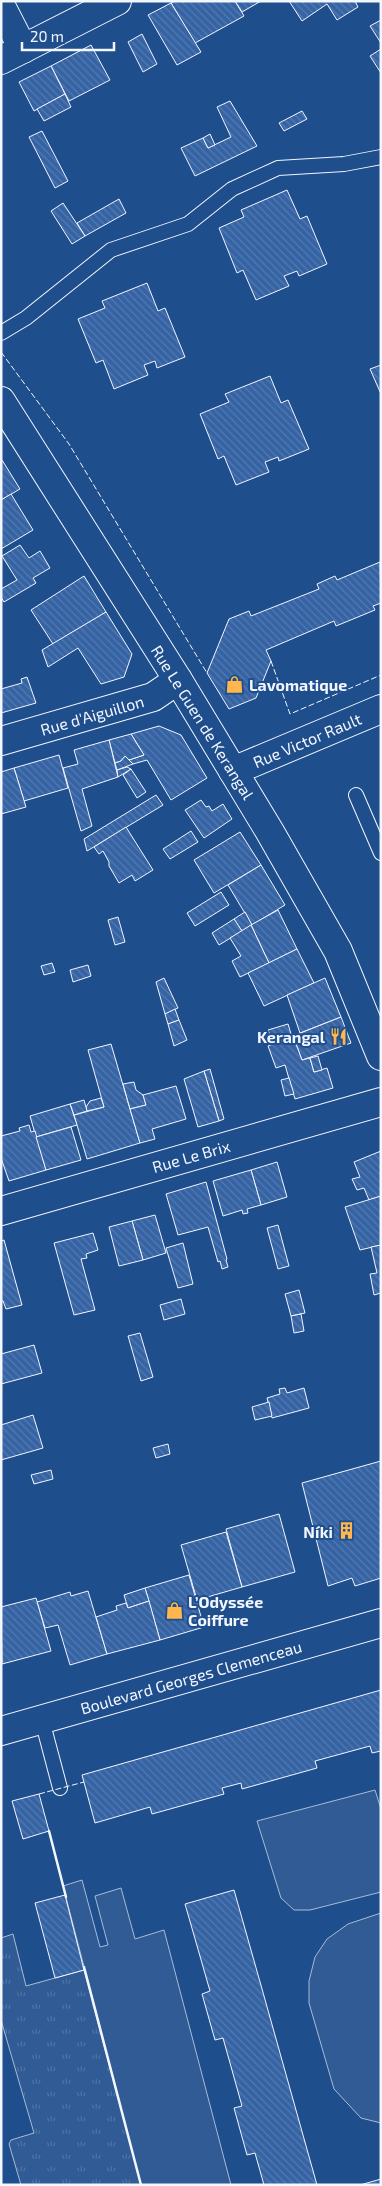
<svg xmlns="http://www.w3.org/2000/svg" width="382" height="2186" font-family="'Exo 2',sans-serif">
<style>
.grass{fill:url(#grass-tufts);stroke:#a8bbd7}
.built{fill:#305b95;stroke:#a8bbd7}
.building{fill:url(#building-back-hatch);stroke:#f2f6ff}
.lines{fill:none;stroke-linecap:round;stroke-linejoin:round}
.service-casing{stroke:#f2f6ff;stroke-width:16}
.minor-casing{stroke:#f2f6ff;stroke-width:30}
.tertiary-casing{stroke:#f2f6ff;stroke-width:30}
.primary-casing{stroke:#f2f6ff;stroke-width:30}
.service{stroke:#1f4e8c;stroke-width:14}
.minor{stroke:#1f4e8c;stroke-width:28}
.tertiary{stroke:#1f4e8c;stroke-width:28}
.primary{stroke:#1f4e8c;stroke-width:28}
.fence{stroke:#f2f6ff;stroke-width:1;stroke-dasharray:6 2.5;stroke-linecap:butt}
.wall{stroke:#f2f6ff;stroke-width:2.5}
.labels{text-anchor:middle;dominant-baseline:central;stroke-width:4;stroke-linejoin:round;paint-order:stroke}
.poi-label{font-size:16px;font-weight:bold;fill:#f2f6ff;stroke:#1f4e8c;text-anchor:start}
.street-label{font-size:16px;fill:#f2f6ff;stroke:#1f4e8c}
</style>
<defs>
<pattern id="grass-tufts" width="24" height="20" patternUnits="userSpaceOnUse" patternTransform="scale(1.25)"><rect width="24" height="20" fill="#305b95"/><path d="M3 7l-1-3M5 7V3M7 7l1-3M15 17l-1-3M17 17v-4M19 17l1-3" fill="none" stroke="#4e73a5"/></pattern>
<pattern id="building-back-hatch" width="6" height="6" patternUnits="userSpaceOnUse" patternTransform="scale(1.25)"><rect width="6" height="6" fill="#3563a3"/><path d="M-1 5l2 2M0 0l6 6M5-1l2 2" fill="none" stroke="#537ab1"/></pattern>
</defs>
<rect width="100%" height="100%" fill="#1f4e8c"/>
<path class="grass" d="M13,1934L26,1986L84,1970L141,2185H21L9,2144L11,2140L34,2133L1,2020V1938Z"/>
<g class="built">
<path d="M375,1790L381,1809V1892L310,1910H294L281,1898L257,1821Z"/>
<path d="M82,1880L100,1947L108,1945L95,1896L121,1888L135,1939L164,1930L231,2185H141L63,1886Z"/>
<path d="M381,1913V2123L361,2118L334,2089L309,2003V1981L315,1957L327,1939L348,1924Z"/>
</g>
<g class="building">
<path d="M175,1H235L244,16L195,43L171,3Z"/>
<path d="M235,1H261L242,12Z"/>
<path d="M289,1H355L358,7L337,20L327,4L302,21Z"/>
<path d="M171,3L201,52L177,65L148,15Z"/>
<path d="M381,20V43L370,26Z"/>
<path d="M142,34L157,64L143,72L128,42Z"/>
<path d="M91,45L110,80L69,101L51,66Z"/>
<path d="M381,49V73L370,56Z"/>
<path d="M51,66L65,94L34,111L19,82Z"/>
<path d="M65,94L71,107L44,121L37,109Z"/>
<path d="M230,101L257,146L195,176L181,148L203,138L208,148L231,137L217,107Z"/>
<path d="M302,111L307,119L284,131L279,123Z"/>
<path d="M42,131L68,181L55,188L29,137Z"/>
<path d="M210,134L215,145L208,148L203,138Z"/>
<path d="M287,190L300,219L307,216L327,264L299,276L297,271L284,276L289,286L256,300L243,270L237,273L219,228L244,217L241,210Z"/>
<path d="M119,199L126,213L85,236L77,223Z"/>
<path d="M63,203L85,236L72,244L51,211Z"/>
<path d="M147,283L158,311L165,308L185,357L157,368L155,361L144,365L148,375L114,389L103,360L96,363L78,319L105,308L102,301Z"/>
<path d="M381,365V394L370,369Z"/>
<path d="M270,376L281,403L288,400L309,449L279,461L278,457L265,462L269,472L236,485L224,456L218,459L200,414L229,402L225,394Z"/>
<path d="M2,460L20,489L1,500V460Z"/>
<path d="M11,494L33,530L1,549V500Z"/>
<path d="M20,545L29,558L40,551L50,568L33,578L36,583L4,602L1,597V589L17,580L2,556Z"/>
<path d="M380,562L381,603L373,606L375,610L336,626L334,621L266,650L271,661L256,698L229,709L207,673L229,619L249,611L251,616L319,589L317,584L335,576L337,580Z"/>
<path d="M84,576L106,612L53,644L31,610Z"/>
<path d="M106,612L132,654L124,677L101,684L78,648L48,667L42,650Z"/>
<path d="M27,677L36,703L1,713V689L22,683L21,679Z"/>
<path d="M159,726L181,735L207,778L171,800L147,760L133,764L129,760L144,755L131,734Z"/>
<path d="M131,734L144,755L129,760L125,756L121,761L115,763L109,740Z"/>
<path d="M109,740L118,777L82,789L92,826L81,831L63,768L78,764L74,750Z"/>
<path d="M59,755L68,788L24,801L14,768Z"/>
<path d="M125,756L133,764L117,770L115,763L121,761Z"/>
<path d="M127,767L131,769L118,777L117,770Z"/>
<path d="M14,768L26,807L1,814V772Z"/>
<path d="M131,769L146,792L137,798L123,775Z"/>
<path d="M156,795L163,805L87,851L84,839Z"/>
<path d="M201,800L206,807L209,806L212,811L223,804L232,819L204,838L185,810Z"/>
<path d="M126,827L153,870L135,881L132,875L119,883L109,866V862L103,851L99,854L94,847Z"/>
<path d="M191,831L198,842L170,859L163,849Z"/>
<path d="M240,832L261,865L214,893L194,860Z"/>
<path d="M261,865L285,905L252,925L228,885Z"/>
<path d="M221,892L229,905L195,926L187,913Z"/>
<path d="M278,910L297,949L269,963L251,925Z"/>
<path d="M245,912L252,925L242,931L234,919Z"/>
<path d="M118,917L125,942L115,945L108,920Z"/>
<path d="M234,919L242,931L219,945L212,933Z"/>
<path d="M251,925L269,963L240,977L232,961L241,956L230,938Z"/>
<path d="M297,949L314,983L264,1006L248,973Z"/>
<path d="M52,963L55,972L44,975L41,966Z"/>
<path d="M88,965L91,976L73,982L70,970Z"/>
<path d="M164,978L178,1008L165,1014L156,982Z"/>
<path d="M325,978L341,1017L300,1033L287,995Z"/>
<path d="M175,1009L179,1020L168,1024L165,1014Z"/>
<path d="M341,1017L351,1043L302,1060L293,1036Z"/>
<path d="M179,1020L187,1040L174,1046L168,1024Z"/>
<path d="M288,1024L292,1037L273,1044L268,1030Z"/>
<path d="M293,1036L302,1060L310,1058L314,1072L327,1068L333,1088L295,1099L285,1065L276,1068L268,1046Z"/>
<path d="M111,1044L140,1143L87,1159L74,1115L104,1107L88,1050Z"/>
<path d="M318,1056L322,1070L314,1072L310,1058Z"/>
<path d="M210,1069L224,1119L219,1121L204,1071Z"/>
<path d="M204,1071L219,1121L198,1127L184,1079Z"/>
<path d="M289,1078L294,1094L285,1096L281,1080Z"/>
<path d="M134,1082L136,1090L143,1095L146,1105L130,1109L123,1084Z"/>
<path d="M176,1086L186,1119L152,1129L155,1139L140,1143L130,1109L146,1105L143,1095Z"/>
<path d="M101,1098L104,1107L87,1111L86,1107L90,1101Z"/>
<path d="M84,1100L87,1111L74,1115L70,1104Z"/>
<path d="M70,1104L77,1125L36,1137L30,1116Z"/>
<path d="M29,1125L31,1132L35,1131L46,1170L9,1181L1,1158V1136L20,1131L19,1128Z"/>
<path d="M71,1127L81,1160L46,1170L36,1137Z"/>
<path d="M381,1151V1196L369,1200L364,1188L357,1190L352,1179L360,1177L354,1162Z"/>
<path d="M277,1162L287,1197L261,1205L251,1170Z"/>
<path d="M251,1170L261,1205L247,1209L248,1213L243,1214L242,1210L223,1216L213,1181Z"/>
<path d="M206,1182L227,1259L226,1260L228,1267L222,1269L220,1261L218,1262L208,1227L178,1235L166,1194Z"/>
<path d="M381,1196V1245L360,1250L345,1207Z"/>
<path d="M155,1215L166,1253L143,1260L132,1221Z"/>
<path d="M132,1221L143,1260L119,1266L109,1227Z"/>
<path d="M278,1225L289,1266L278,1269L267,1228Z"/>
<path d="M93,1233L98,1250L86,1254L87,1258L81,1259L95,1310L74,1315L54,1243Z"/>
<path d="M4,1240L22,1305L6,1309L3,1301H1V1241Z"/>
<path d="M183,1243L193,1284L178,1288L166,1248Z"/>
<path d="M381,1245V1293L374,1295L370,1274L377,1273L371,1247Z"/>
<path d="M299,1290L305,1313L291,1316L285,1294Z"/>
<path d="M181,1299L185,1314L164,1320L160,1305Z"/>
<path d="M301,1314L304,1331L294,1333L291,1316Z"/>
<path d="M140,1333L153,1377L141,1381L128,1336Z"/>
<path d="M34,1345L42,1373L1,1384V1354Z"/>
<path d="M285,1388L287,1393L304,1388L309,1408L272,1418L267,1398L280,1394L279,1389Z"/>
<path d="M269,1402L272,1416L255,1420L252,1407Z"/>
<path d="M33,1415L43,1448L1,1460V1425Z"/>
<path d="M168,1444L170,1454L156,1458L153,1448Z"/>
<path d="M381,1461V1578L355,1586L352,1578L328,1586L302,1483Z"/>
<path d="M51,1470L53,1479L34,1484L31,1475Z"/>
<path d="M279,1514L295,1572L242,1587L226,1529Z"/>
<path d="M226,1532L242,1587L197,1600L181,1545Z"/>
<path d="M189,1575L204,1627L160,1640L145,1588Z"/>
<path d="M145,1588L149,1601L128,1608L124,1595Z"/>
<path d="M88,1591L107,1654L70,1665L58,1625L45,1628L37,1602L70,1592L71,1596Z"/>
<path d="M36,1598L51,1651L2,1664L1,1607Z"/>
<path d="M149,1601L160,1640L107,1654L96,1617L117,1610L116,1606L126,1603L128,1608Z"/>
<path d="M381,1690V1751L372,1753L370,1746L315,1761L317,1768L242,1789L241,1783L222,1788L224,1794L152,1814L150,1807L95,1823L82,1775Z"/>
<path d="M39,1794L49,1831L23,1839L12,1801Z"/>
<path d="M234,1890L264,1996L317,2185H264L255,2153L247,2155L234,2108L242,2106L223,2038L215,2040L202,1994L210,1991L185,1904Z"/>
<path d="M65,1895L84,1970L55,1978L35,1903Z"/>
<path d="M381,2179V2185H360Z"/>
</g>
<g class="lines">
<defs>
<g id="service">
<path d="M1,333L26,318L111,250L188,224L232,189L278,168L344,164L381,157"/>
<path d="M356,795L381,853"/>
<path d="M42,1720L60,1788"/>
</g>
<g id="minor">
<path d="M1,6L23,49"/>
<path d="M1,60L117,1"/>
<path d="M1,741L153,697L178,680"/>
<path d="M233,771L381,709"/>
<path d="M1,1211L381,1102"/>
</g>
<path id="tertiary" d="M1,401L178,680L270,832L338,951L381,1056"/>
<path id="primary" d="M1,1731L381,1623"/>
</defs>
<use href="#service" class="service-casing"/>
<use href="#minor" class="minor-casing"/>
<use href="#tertiary" class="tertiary-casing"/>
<use href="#primary" class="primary-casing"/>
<use href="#service" class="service"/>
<use href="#minor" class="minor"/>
<use href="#tertiary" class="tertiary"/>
<use href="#primary" class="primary"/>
<g class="fence">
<path d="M1,352L69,444L207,673"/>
<path d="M271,661L290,714L381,675"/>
<path d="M39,1794L84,1782"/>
</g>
<g class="wall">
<path d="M49,1831L66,1897"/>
<path d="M84,1967L141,2185"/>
</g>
</g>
<defs>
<symbol id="shop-bare" viewBox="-9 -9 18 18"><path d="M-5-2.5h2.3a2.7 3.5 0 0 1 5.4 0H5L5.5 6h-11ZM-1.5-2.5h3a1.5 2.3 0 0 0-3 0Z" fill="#ffb74d" stroke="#1f4e8c" stroke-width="2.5" paint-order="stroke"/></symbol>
<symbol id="restaurant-bare" viewBox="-9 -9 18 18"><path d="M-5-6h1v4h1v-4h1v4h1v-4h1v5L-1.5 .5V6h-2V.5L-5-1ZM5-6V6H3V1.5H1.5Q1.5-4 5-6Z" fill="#ffb74d" stroke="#1f4e8c" stroke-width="2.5" paint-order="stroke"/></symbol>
<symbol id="building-bare" viewBox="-9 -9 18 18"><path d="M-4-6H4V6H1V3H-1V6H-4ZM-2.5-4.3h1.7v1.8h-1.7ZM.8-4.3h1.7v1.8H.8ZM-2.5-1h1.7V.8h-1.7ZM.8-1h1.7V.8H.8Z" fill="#ffb74d" stroke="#1f4e8c" stroke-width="2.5" paint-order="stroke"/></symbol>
</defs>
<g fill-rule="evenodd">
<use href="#shop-bare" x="222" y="672" width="25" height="25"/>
<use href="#restaurant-bare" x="326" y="1024" width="25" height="25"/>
<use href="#building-bare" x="334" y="1518" width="25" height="25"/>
<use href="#shop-bare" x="162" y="1598" width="25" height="25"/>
</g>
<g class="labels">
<g class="poi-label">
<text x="249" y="684">Lavomatique</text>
<text x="325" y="1036" text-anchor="end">Kerangal</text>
<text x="333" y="1531" text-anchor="end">Níki</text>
<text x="188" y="1601">L’Odyssée<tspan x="188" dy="18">Coiffure</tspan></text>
</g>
<g class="street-label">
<text transform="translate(92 715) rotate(-16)">Rue d'Aiguillon</text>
<text transform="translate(203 722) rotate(58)">Rue Le Guen de Kerangal</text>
<text transform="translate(307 740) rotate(-23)">Rue Victor Rault</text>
<text transform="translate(191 1156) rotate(-16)">Rue Le Brix</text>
<text transform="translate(191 1677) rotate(-16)">Boulevard Georges Clemenceau</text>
</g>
</g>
<rect width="382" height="2186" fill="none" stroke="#f2f6ff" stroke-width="5"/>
<path d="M22 42v8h92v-8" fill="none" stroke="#f2f6ff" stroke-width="2.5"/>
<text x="30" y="42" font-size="15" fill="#f2f6ff" stroke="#1f4e8c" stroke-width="4" paint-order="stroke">20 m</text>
</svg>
